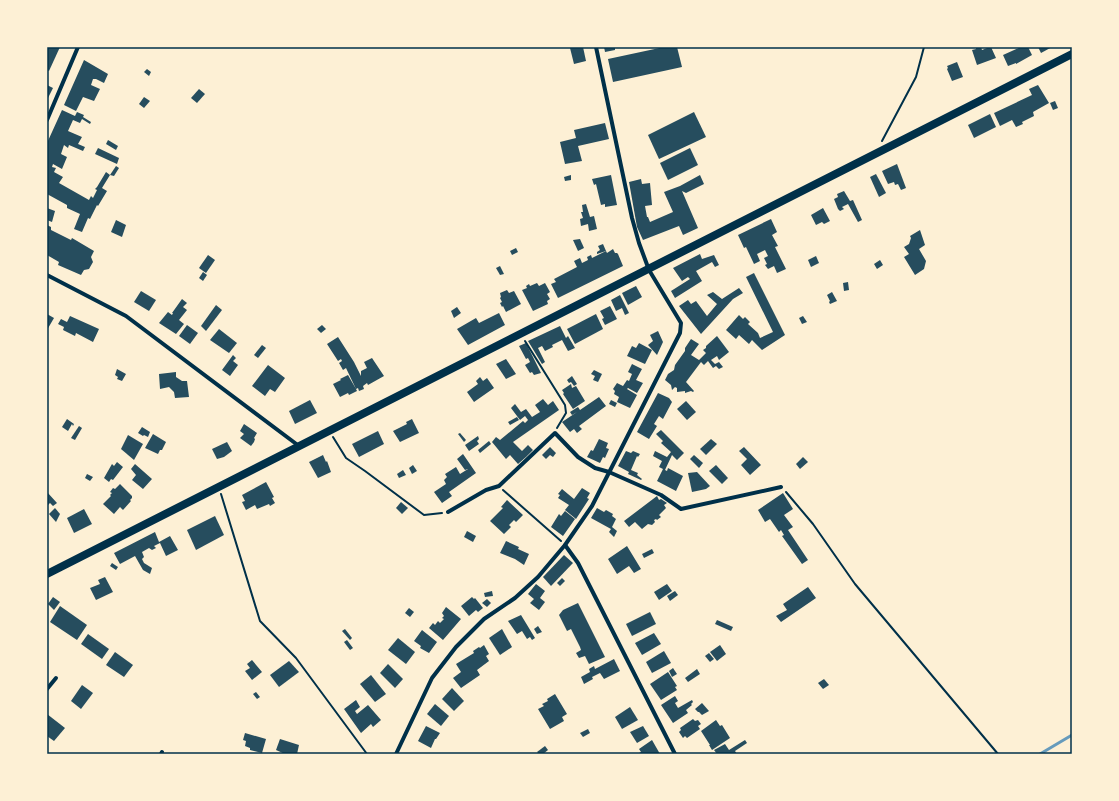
<svg xmlns="http://www.w3.org/2000/svg" width="1119" height="801" font-family="Cabin,sans-serif">
<style>
.lines{fill:none;stroke-linecap:round;stroke-linejoin:round}
.stream{stroke:#669bbc;stroke-width:3}
.building{fill:#264d5e}
.path{stroke:#003049;stroke-width:2}
.minor{stroke:#003049;stroke-width:4}
.secondary{stroke:#003049;stroke-width:8}
.neatline{fill:none;stroke:#003049;stroke-width:1.5}
</style>
<rect width="100%" height="100%" fill="#fdf0d5"/>
<g class="lines">
<path class="stream" d="M1040,754L1072,735"/>
</g>
<g class="building">
<path d="M47,47H60L49,71L47,70Z"/>
<path d="M576,47H583L586,61L574,64L570,48Z"/>
<path d="M604,47H615V50L605,52Z"/>
<path d="M664,47H677L682,67L613,82L608,59Z"/>
<path d="M976,47H981L982,50L987,48L986,47H991L996,58L977,65L972,50L976,49Z"/>
<path d="M1021,47H1028L1032,55L1016,64V63L1008,66L1003,55Z"/>
<path d="M1038,47H1052L1041,53Z"/>
<path d="M84,60L108,74L104,83L96,79H93L91,85L100,89L94,101L83,97L76,111L64,105Z"/>
<path d="M957,62L963,77L952,81L947,69L948,68L947,66Z"/>
<path d="M147,69L151,72L149,76L144,72Z"/>
<path d="M47,85L53,88L47,100Z"/>
<path d="M1038,85L1049,103L1033,112L1034,116L1022,122L1023,124L1016,127L1012,120L1000,126L994,113L1032,95L1029,89Z"/>
<path d="M199,89L205,94L197,103L191,98Z"/>
<path d="M144,97L150,101L144,108L139,104Z"/>
<path d="M1055,101L1058,108L1053,110L1050,103Z"/>
<path d="M62,110L75,116L77,112L84,115L83,117L91,122L90,124L82,119L80,123L73,120L68,131L82,137L78,144L85,147L83,151L69,145L68,148L64,145L61,154L67,157L62,169L53,164L52,167L56,168L54,172L63,177L59,183L89,200L91,196L93,198L97,190L95,189L97,187L106,172L110,175L102,188L107,191L98,206L97,205L90,219L88,218L82,232L74,229L80,214L67,208V205L47,194V143Z"/>
<path d="M694,112L706,137L659,159L648,135Z"/>
<path d="M990,114L996,127L974,138L968,125Z"/>
<path d="M605,123L609,139L578,146L582,161L565,164L560,142L576,138L574,130Z"/>
<path d="M108,140L118,146L116,150L106,144Z"/>
<path d="M98,148L119,158L117,164L95,154Z"/>
<path d="M690,148L698,165L668,180L660,163Z"/>
<path d="M897,164L906,188L901,190L898,184L895,185L894,182L888,184L882,171Z"/>
<path d="M116,166L119,168L114,176L110,175Z"/>
<path d="M876,174L886,193L879,197L870,177Z"/>
<path d="M571,175V180L565,181L564,177Z"/>
<path d="M611,175L617,205L605,207V204L601,205L596,184L594,185L592,179Z"/>
<path d="M700,175L704,184L686,193L682,191L698,228L683,235L679,226L643,240L637,227L629,182L641,179L642,184L650,183L652,205L645,206L647,217H648L650,222L673,212L664,192L680,186Z"/>
<path d="M844,191L850,201L853,200L862,220L858,222L848,204L842,207L844,209L840,211L838,209L834,199L838,197L837,194Z"/>
<path d="M586,204L590,217L594,216L597,229L589,231L588,224L581,226L580,219L583,218L581,212H583L582,205Z"/>
<path d="M47,208L55,211L52,222L47,220Z"/>
<path d="M823,208L830,221L824,224L822,222L816,225L811,215Z"/>
<path d="M771,219L777,232L772,235L778,246L775,247L786,269L777,273L774,266L768,269L765,265L767,264L764,258L768,256L765,250L757,254L760,261L754,264L746,247L744,248L738,235Z"/>
<path d="M116,220L126,225L122,237L111,232Z"/>
<path d="M47,225L51,227V230L71,240L72,238L94,251L91,257L93,262L89,269L84,270L81,275L58,265L59,262L47,255Z"/>
<path d="M920,230L925,245L919,249L926,261L924,269L915,275L904,257L909,254L904,247L909,244L911,238L910,236Z"/>
<path d="M580,239L584,248L578,251L573,240Z"/>
<path d="M603,244L606,251L597,254V252L600,250L598,246Z"/>
<path d="M516,248L518,252L512,255L510,251Z"/>
<path d="M613,249L615,253H617L618,254L623,266L558,298L551,284L556,282L554,279L577,267L574,261L580,258L582,263L588,260L587,257L591,255L592,258L606,251L607,253Z"/>
<path d="M700,254L702,259L714,255L719,265L715,267L712,262L696,271L702,281L675,298L671,291L690,279L688,277L682,281L673,268Z"/>
<path d="M208,255L215,260L206,273L199,268Z"/>
<path d="M816,256L819,263L811,267L808,260Z"/>
<path d="M880,260L883,265L877,269L874,264Z"/>
<path d="M500,266L504,274L500,275L496,268Z"/>
<path d="M203,272L207,275L203,281L199,278Z"/>
<path d="M754,273L785,335L762,350L752,340L749,344L739,335L736,339L726,330L739,315L743,319L745,317L750,322L748,324L758,333L760,338L773,332L746,277Z"/>
<path d="M848,282L849,290L844,291L843,283Z"/>
<path d="M537,283L539,286L545,283L550,292L547,294L550,299L547,301L548,304L533,311L522,290L527,288L526,286L529,284L530,286Z"/>
<path d="M636,286L642,297L628,305L622,293Z"/>
<path d="M739,288L743,293L733,299L701,334L679,306L688,300L691,304L696,301L707,316L717,304L707,295L713,292L722,299Z"/>
<path d="M507,290L509,293L514,291L521,304L506,312L503,306L502,307L500,303L502,302L500,298L501,297L500,293Z"/>
<path d="M141,291L156,300L149,311L134,302Z"/>
<path d="M832,292L837,301L830,304L829,302L830,301L827,295Z"/>
<path d="M620,295L629,313L625,315L622,308L616,311L611,300Z"/>
<path d="M182,299L187,303L183,307L187,310L179,320L184,324L176,334L159,323L168,312L172,315L173,313H172Z"/>
<path d="M216,305L222,310L206,331L201,326Z"/>
<path d="M610,306L617,319L605,325L602,319L604,318L600,311Z"/>
<path d="M457,307L461,313L454,318L451,311Z"/>
<path d="M499,313L505,325L468,345L457,329L476,318L479,323Z"/>
<path d="M47,314L54,318L47,330Z"/>
<path d="M596,314L603,329L575,344L567,329Z"/>
<path d="M70,316L99,329L93,342L76,333L75,336L63,330L64,327L58,324L61,319L67,322Z"/>
<path d="M803,316L807,322L802,324L799,318Z"/>
<path d="M187,325L198,333L190,344L179,336Z"/>
<path d="M322,325L326,329L321,333L317,329Z"/>
<path d="M560,326L566,338L568,336L575,348L568,351L562,340L552,345L553,347L545,351L542,346L538,348L545,362L542,364L528,341Z"/>
<path d="M219,329L237,343L229,353L210,340Z"/>
<path d="M658,331L663,342L657,355L648,345L653,341L650,335Z"/>
<path d="M717,336L729,352L719,360L717,356L711,360L715,364L719,362L723,367L719,369L716,366L713,368L708,361L704,365L701,362L686,382L694,391L693,392L691,391L685,393V391L677,392V388L675,387L672,390L671,385L665,380L668,374L674,370L675,365L685,351V348L691,339L699,344L691,355L699,360L706,353L703,350L706,348V346Z"/>
<path d="M338,337L354,362L361,376V371L367,368L364,362L372,358L384,376L368,385L367,383L363,386L364,389L359,391L358,388L356,389L357,391L349,395L348,393L340,397L333,384L341,380L340,379L348,375L356,389L346,368L343,370L339,363L342,361L341,359L338,361L327,344Z"/>
<path d="M526,343L541,373L534,375L532,372L530,373L525,365L530,362L528,358L526,359L519,346Z"/>
<path d="M639,343L652,350L645,364L627,356L632,346L636,348Z"/>
<path d="M262,345L266,348L258,358L254,355Z"/>
<path d="M233,355L236,358L233,361L238,365L230,376L222,370Z"/>
<path d="M506,359L516,374L506,379L496,364Z"/>
<path d="M632,364L642,369L636,380L643,383L637,393L628,388L627,389L637,395L630,408L617,402L619,397L614,394L615,391L613,389L617,383L623,386L627,380L629,381L632,374L628,372Z"/>
<path d="M268,365L285,378L275,392L270,389L265,396L252,386Z"/>
<path d="M117,369L126,374L122,381L117,379L118,377L115,375Z"/>
<path d="M594,370L602,374L598,382L593,380L595,376L591,374Z"/>
<path d="M176,372V377L182,381H187L189,397L175,398L174,392L169,387L160,389L159,374Z"/>
<path d="M572,376L577,384L574,386L571,382L569,383L567,380Z"/>
<path d="M480,377L483,381L487,378L494,388L474,402L467,392L478,384L476,381Z"/>
<path d="M571,384L572,388L576,386L585,401L573,409L563,394L564,393L562,390Z"/>
<path d="M658,393L669,398L672,402L663,419L659,416L654,424L657,426L649,439L637,432Z"/>
<path d="M599,397L606,406L579,426L582,429L577,433L574,429L570,432L562,422L577,412L572,415L570,412L578,407L580,410Z"/>
<path d="M543,399L548,405L553,401L559,410L513,442L522,451L528,445L533,450L526,457L518,464L510,455L506,459L492,442L496,437L500,440L523,421L525,423L528,420L525,416L520,420L511,408L515,404L521,412L526,409L532,417L540,412L535,405Z"/>
<path d="M310,400L317,413L295,424L289,411Z"/>
<path d="M611,400L617,403L615,407L609,404Z"/>
<path d="M686,401L696,412L687,420L677,409Z"/>
<path d="M517,417L519,420L510,425L508,422Z"/>
<path d="M67,419L74,424L73,426L72,424L68,431L62,427Z"/>
<path d="M412,419L419,433L400,442L393,431L407,424L406,422Z"/>
<path d="M244,424L257,433L254,438L255,439L254,442L251,446L240,438L244,434L240,431Z"/>
<path d="M79,426L82,428L75,440L71,438Z"/>
<path d="M142,427L150,432L148,437L144,435L143,436L138,433Z"/>
<path d="M661,430L684,453L677,460L672,455L665,470L667,471L668,468L683,476L676,491L657,481L663,469L659,467L662,461L653,456L655,451L667,457L671,452L661,443L663,441L656,434Z"/>
<path d="M378,431L384,444L359,457L352,444Z"/>
<path d="M460,433L466,440L464,442L458,434Z"/>
<path d="M153,434L166,442L162,450H160L158,454L145,448Z"/>
<path d="M128,435L143,444L134,460L121,449Z"/>
<path d="M478,436L479,439L477,441L479,444L469,451L465,445Z"/>
<path d="M599,439L608,443L606,448L609,449L605,458L603,457L600,463L587,457L591,450L593,451Z"/>
<path d="M711,439L717,444L706,455L700,449Z"/>
<path d="M489,441L491,444L480,453L478,450Z"/>
<path d="M227,442L232,451L224,457L217,459L212,449Z"/>
<path d="M550,447L556,453L553,457L550,455L546,459L542,455Z"/>
<path d="M744,447L761,465L750,475L741,465L747,459L739,451Z"/>
<path d="M626,451L631,453L633,451L640,454L638,457L637,456L631,470L638,473L637,475L642,479L641,480L628,474L629,472L618,466Z"/>
<path d="M463,454L476,473L449,492L452,496L442,503L434,492L446,484L444,480L447,477L445,474L456,467L460,474L468,469L465,470L457,459Z"/>
<path d="M323,455L326,462L327,461L331,472L318,478L309,462Z"/>
<path d="M694,455L703,463L699,468L690,459Z"/>
<path d="M803,457L808,462L800,469L796,464Z"/>
<path d="M117,462L123,467L113,480L111,479L109,482L104,478L112,464L114,466Z"/>
<path d="M135,464L152,479L143,489L132,480L136,475L131,469Z"/>
<path d="M413,465L417,471L412,474L409,468Z"/>
<path d="M716,465L728,478L722,484L709,471Z"/>
<path d="M403,470L406,475L399,478L397,474Z"/>
<path d="M697,472L710,486L706,489L692,492L688,473Z"/>
<path d="M87,474L93,477L90,481L85,478Z"/>
<path d="M266,482L274,497L272,498L275,503L270,506L269,504L257,509L255,505L246,510L242,502L245,501L242,495Z"/>
<path d="M120,484L132,496V498L130,500L131,501L123,510L120,507L114,514L103,504L111,496L110,495L112,493L110,492L113,488L115,489Z"/>
<path d="M582,488L590,493L587,498L589,499L576,519L565,510L569,505L558,498L560,495L558,494L562,489L574,499Z"/>
<path d="M47,492L57,503L53,506L50,503L47,506Z"/>
<path d="M783,493L793,509L784,515L793,527L788,530L808,560L802,564L782,536L784,535L781,530L779,532L770,519L765,522L758,510Z"/>
<path d="M657,496L659,500L661,499L667,503L664,505L666,508L659,515L661,517L657,520L656,519L654,520L655,522L652,525L648,524L642,529L635,522L629,527L624,521Z"/>
<path d="M507,500L523,515L516,522L514,520L509,525L511,527L504,534L490,521L503,508L501,507Z"/>
<path d="M401,502L408,508L402,514L396,508Z"/>
<path d="M55,508L60,514L56,522L49,514Z"/>
<path d="M597,508L604,512L606,510L613,514L612,516L616,519L612,527L617,531L614,537L609,532L611,529L591,518Z"/>
<path d="M84,509L92,524L74,533L67,518Z"/>
<path d="M565,511L575,519L563,536L551,527L559,514L561,516Z"/>
<path d="M215,516L224,535L196,550L187,530Z"/>
<path d="M467,531L476,536L473,542L464,537Z"/>
<path d="M155,532L159,542L170,536L178,550L166,556L160,543L154,546L156,548L152,550L149,548L142,552L144,557L142,559L144,563L152,568L150,574L143,570L135,556L120,564L114,553Z"/>
<path d="M506,541L519,547L518,549L529,554L524,565L515,559L500,553Z"/>
<path d="M627,546L641,569L634,573L629,566L617,574L608,559Z"/>
<path d="M652,549L654,553L644,558L642,554Z"/>
<path d="M564,555L573,563L551,586L543,577Z"/>
<path d="M112,563L118,567L116,570L110,566Z"/>
<path d="M105,577L113,592L96,600L90,588L100,584L98,580Z"/>
<path d="M562,578L565,581L560,586L557,583Z"/>
<path d="M536,584L545,591L540,598L545,602L539,610L530,603L534,599L528,594Z"/>
<path d="M667,584L672,591L659,600L654,592Z"/>
<path d="M808,587L816,598L781,622L776,616L787,610L783,604Z"/>
<path d="M492,591L493,596L485,597L484,593Z"/>
<path d="M675,591L678,595L670,601L667,596Z"/>
<path d="M53,597L60,602L54,610L48,604Z"/>
<path d="M472,597L474,599L475,598L483,608L478,612L476,610L469,616L461,606Z"/>
<path d="M487,599L491,603L487,607L482,603Z"/>
<path d="M578,603L605,657L589,664L585,656L579,658L576,653L581,650L580,647L571,629L567,631L559,615L563,610Z"/>
<path d="M60,606L87,625L77,640L50,622Z"/>
<path d="M446,607L461,619L443,640L429,628L433,623L435,625L438,621L440,623L444,619L442,618L444,616L442,613Z"/>
<path d="M409,608L414,612L410,617L405,613Z"/>
<path d="M650,612L656,624L632,636L626,624Z"/>
<path d="M521,615L535,638L532,640L530,637L527,639L522,631L517,634L508,621Z"/>
<path d="M717,620L733,627L731,631L715,624Z"/>
<path d="M538,626L542,632L537,634L534,629Z"/>
<path d="M345,629L352,638L350,640L342,631Z"/>
<path d="M502,629L512,647L500,655L489,638Z"/>
<path d="M422,630L437,642L429,653L420,648L421,646L414,641Z"/>
<path d="M654,633L661,644L642,655L635,643Z"/>
<path d="M88,634L109,649L102,659L81,644Z"/>
<path d="M398,638L415,652L406,664L388,650Z"/>
<path d="M347,640L353,648L350,650L344,642Z"/>
<path d="M484,645L489,654L486,656L489,661L477,670L480,675L461,688L453,678L461,672L456,664L474,653L473,651L479,647L480,648Z"/>
<path d="M720,645L726,654L717,661L710,652Z"/>
<path d="M664,651L671,663L652,673L646,662Z"/>
<path d="M115,652L133,665L124,677L106,665Z"/>
<path d="M709,653L714,659L710,662L705,656Z"/>
<path d="M614,659L620,671L604,679L600,673L592,677L593,679L584,684L581,677L590,672L589,669L594,666L595,669Z"/>
<path d="M252,660L262,672L252,680L245,671L250,668L247,664Z"/>
<path d="M289,661L299,672L279,687L270,675Z"/>
<path d="M388,664L403,679L395,688L380,673Z"/>
<path d="M673,668L677,674L672,677L669,671Z"/>
<path d="M697,669L700,674L688,682L685,678Z"/>
<path d="M668,672L677,686L675,687L677,690L661,700L650,684Z"/>
<path d="M371,675L386,694L375,702L360,684Z"/>
<path d="M824,679L829,685L823,689L818,683Z"/>
<path d="M82,685L93,693L81,709L71,701Z"/>
<path d="M452,688L464,701L454,711L442,699Z"/>
<path d="M256,692L260,697L257,699L253,694Z"/>
<path d="M555,694L567,714L562,717L564,721L550,729L538,709L544,706L542,704L548,701L547,699Z"/>
<path d="M675,696L678,701L675,703L678,708L692,700L693,702L691,704L692,705L686,710L688,713L673,723L661,705Z"/>
<path d="M356,700L360,707L355,711L357,714L368,705L381,720L373,727L371,724L361,733L344,709Z"/>
<path d="M702,703L709,711L702,715L699,712H698L695,709Z"/>
<path d="M435,704L449,716L441,726L427,714Z"/>
<path d="M630,707L638,720L622,729L615,717Z"/>
<path d="M47,714L65,728L54,741L47,736Z"/>
<path d="M693,719L695,721L698,720L701,724L698,726L700,729L687,738L685,736L683,738L679,732L681,730L680,728Z"/>
<path d="M716,720L720,726L722,725L730,738L712,750L709,745H710L701,731Z"/>
<path d="M426,726L440,733L436,739H435L431,748L418,741Z"/>
<path d="M643,726L649,736L637,743L630,732Z"/>
<path d="M588,729L590,733L583,737L580,733Z"/>
<path d="M245,733L266,739L262,753L250,750V748L245,746L246,741L243,740Z"/>
<path d="M280,739L299,745L297,754H285L276,750Z"/>
<path d="M652,740L660,754H637L641,752L639,749Z"/>
<path d="M745,740L747,743L735,751L737,754H717L714,750L725,744L729,750Z"/>
<path d="M545,746L548,750L543,754H539L537,752Z"/>
</g>
<g class="lines">
<g class="path">
<path d="M882,141L916,77L924,47"/>
<path d="M525,341L565,405L566,413L557,428"/>
<path d="M333,437L346,458L365,471L424,515L442,513"/>
<path d="M503,490L561,541"/>
<path d="M786,492L813,524L855,584L998,754"/>
<path d="M221,494L260,621L296,658L367,754"/>
</g>
<g class="minor">
<path d="M47,120L78,47"/>
<path d="M47,275L126,316L299,446"/>
<path d="M448,512L486,490L499,486L555,433L578,457L595,468L609,472L661,495L681,509L781,487"/>
<path d="M565,545L578,563L675,754"/>
<path d="M47,689L56,678"/>
<path d="M161,754L162,752"/>
<path d="M396,754L432,678L456,647L484,619L515,598L538,577L565,545L592,506L680,333L681,323L649,270L639,243L632,218L596,47"/>
</g>
<path class="secondary" d="M47,574L1072,54"/>
</g>
<rect width="1119" height="801" fill="none" stroke="#fdf0d5" stroke-width="96"/>
<rect x="48" y="48" width="1023" height="705" class="neatline"/>
</svg>
